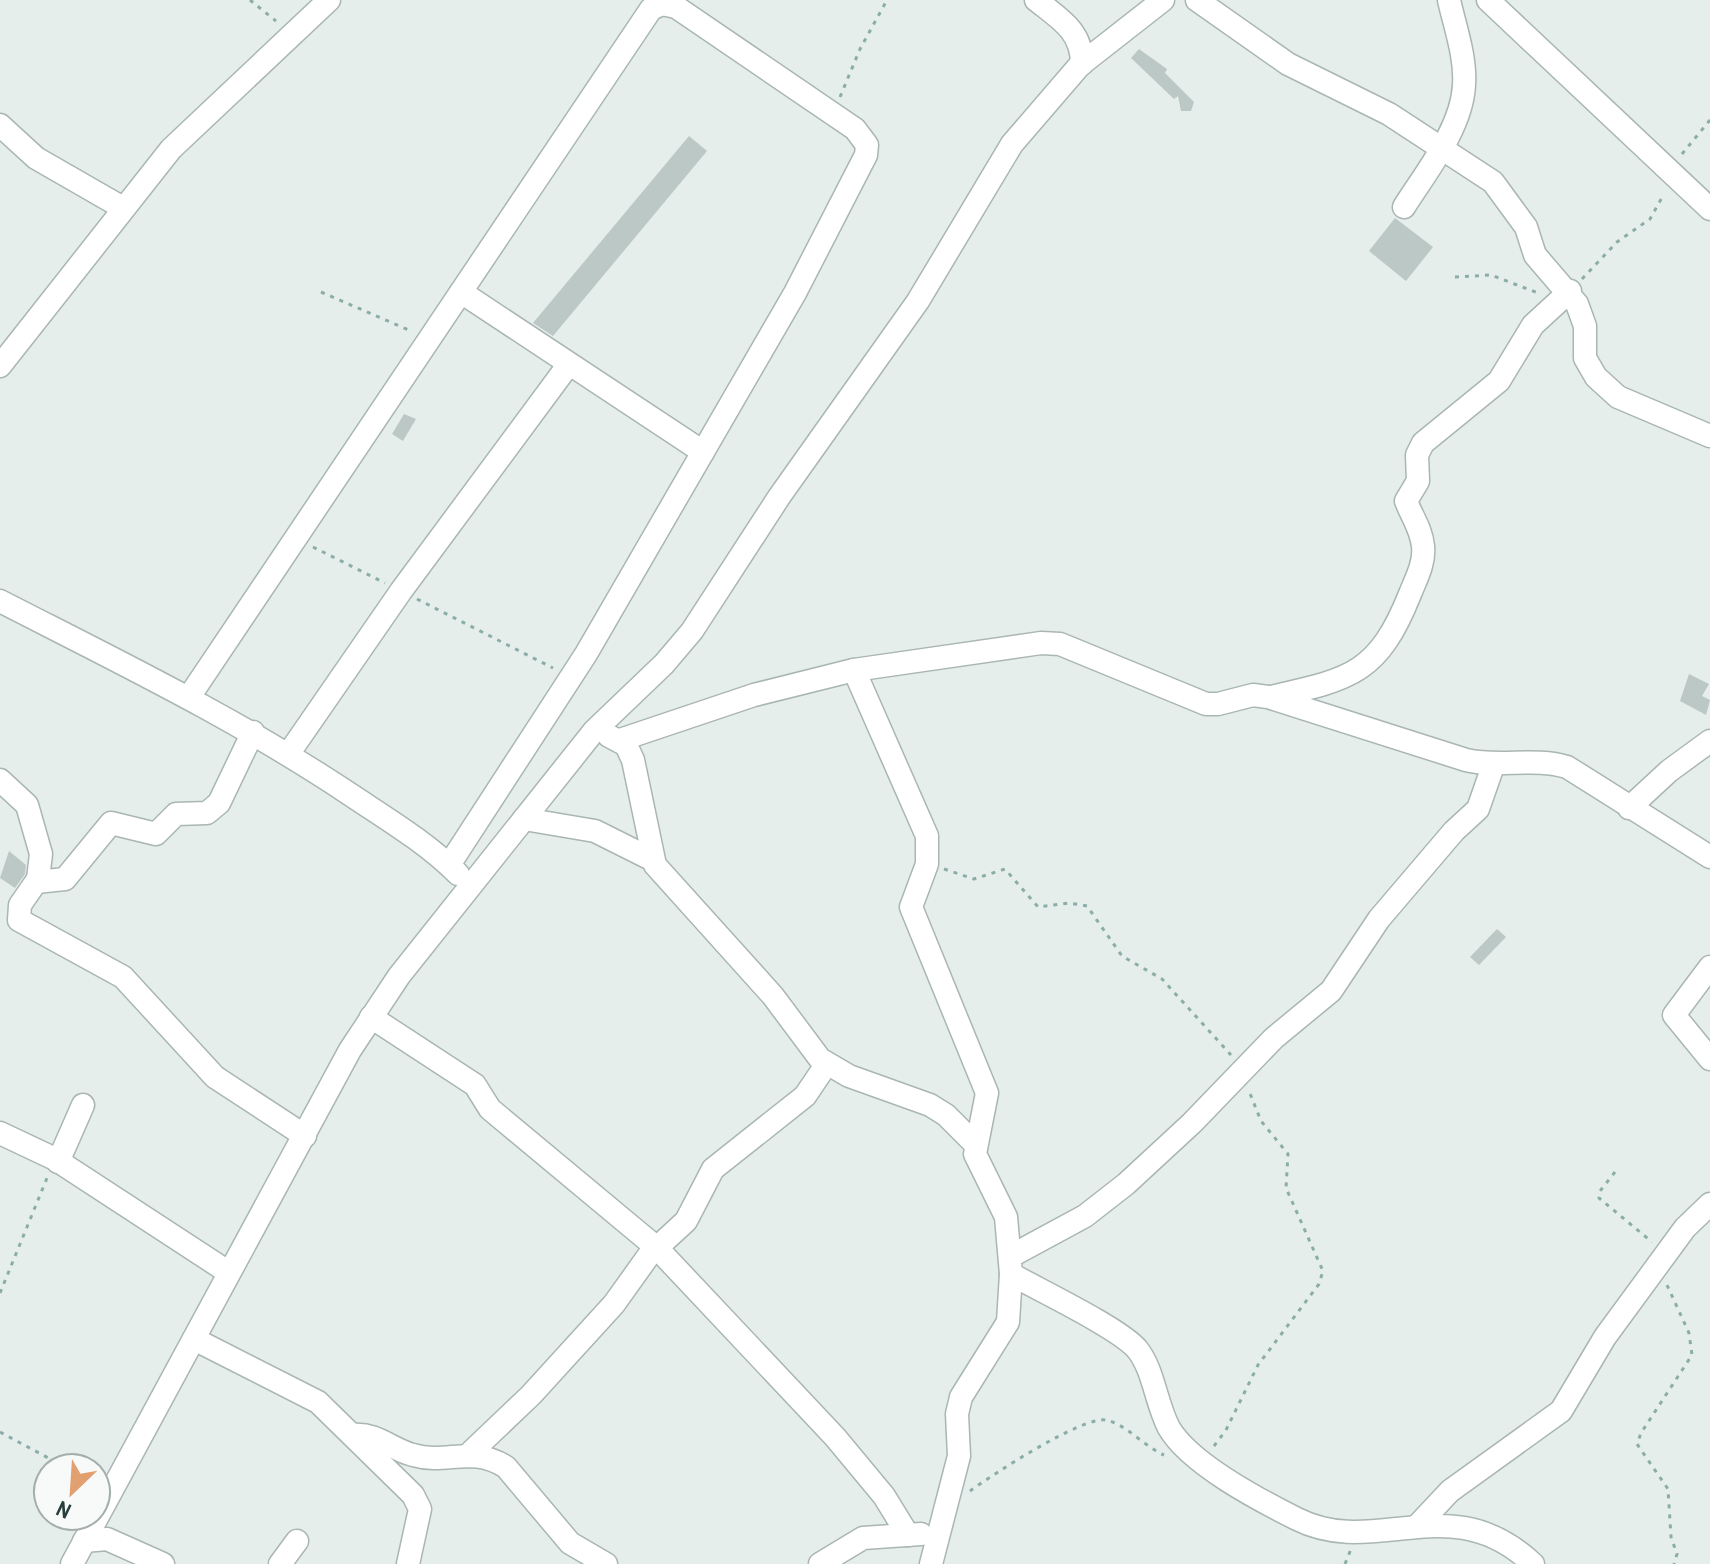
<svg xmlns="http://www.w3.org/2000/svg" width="1710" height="1564" font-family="'Archivo Narrow',sans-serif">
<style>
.building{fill:#bcc8c5}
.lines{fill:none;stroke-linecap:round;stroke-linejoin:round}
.minor-casing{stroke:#a9b6b4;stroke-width:25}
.path{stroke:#8bada8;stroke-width:3;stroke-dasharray:4 6;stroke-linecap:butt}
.minor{stroke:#fff;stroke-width:22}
</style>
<rect width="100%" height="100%" fill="#e6eeec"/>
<g class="building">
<path d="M1139,49L1167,69L1165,73L1194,102L1191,111H1181L1178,96L1174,99L1131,58Z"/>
<path d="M689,136L707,151L553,336L533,323Z"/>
<path d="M1395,218L1433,247L1406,281L1369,251Z"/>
<path d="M404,414L416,419L403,441L392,434Z"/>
<path d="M1689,674L1709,684L1702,696L1710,700L1706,715L1680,701Z"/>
<path d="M9,851L26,865L25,874L15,888L0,878Z"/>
<path d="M1497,929L1506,937L1479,965L1470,957Z"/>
</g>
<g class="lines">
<defs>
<g id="minor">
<path d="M1036,0C1060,19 1082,31 1082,64"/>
<path d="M1197,0L1288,64L1389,114L1493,182L1526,227L1535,255L1577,304L1585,326V358L1596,377L1618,397L1710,436"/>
<path d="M1488,0L1710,209"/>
<path d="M0,125L36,158L123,208"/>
<path d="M1404,207C1426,172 1462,128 1464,85C1466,57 1455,27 1449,0"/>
<path d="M461,292L703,452"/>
<path d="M0,366L171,149L329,0"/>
<path d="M0,601C119,662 239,720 351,795C387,819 427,843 458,874"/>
<path d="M854,670L927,836V864L911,907L987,1093L975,1154L1006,1217L1011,1274L1008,1322L961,1397L957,1414L959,1456L931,1564"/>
<path d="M189,697L651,9L662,4L676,7L855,129L867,145L866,155L795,293L586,654L449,865"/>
<path d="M1271,697C1351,679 1378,674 1410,594C1416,579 1425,563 1423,546C1421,528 1412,517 1406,501L1418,481L1417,455L1423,443L1499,381L1533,325L1570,291"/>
<path d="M609,736L626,745L633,760L655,865L773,996L820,1059L849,1076L930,1105L946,1115L975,1144"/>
<path d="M620,740L754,695L854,670L1041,643L1060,644L1206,704H1218L1253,695L1268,697L1466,760C1500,768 1534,757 1567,767L1710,857"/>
<path d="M289,753L401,591L569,364"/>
<path d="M0,780L27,805L41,854L38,879L20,905L19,920L123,977L215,1077L305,1136"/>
<path d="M1629,808L1669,771L1710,741"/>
<path d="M524,819L595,831L651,859"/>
<path d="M36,882L65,879L111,823L156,834L176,814L207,813L219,803L253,732"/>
<path d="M1710,967L1674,1015L1710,1059"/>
<path d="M371,1017L475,1085L490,1109L657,1248L835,1437L884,1496L908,1535"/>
<path d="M0,1133L55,1159L228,1272"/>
<path d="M58,1162L83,1105"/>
<path d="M1011,1256L1085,1216L1126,1184L1192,1123L1274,1038L1331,991L1379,919L1454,831L1478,809L1493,766"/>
<path d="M1011,1274C1039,1290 1119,1328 1137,1349C1154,1370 1156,1404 1169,1428C1190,1464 1259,1500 1297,1519C1376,1559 1450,1486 1533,1564"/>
<path d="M194,1339L318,1402L413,1495L420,1509L408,1564"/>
<path d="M353,1435C378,1433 390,1449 413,1455C447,1465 471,1445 506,1467L570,1543L606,1564"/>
<path d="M468,1455L531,1395L614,1304L649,1255L686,1221L713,1169L805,1096L826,1065"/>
<path d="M1418,1525L1450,1491L1561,1411L1605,1337L1685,1228L1710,1204"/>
<path d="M84,1541L107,1539L163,1564"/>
<path d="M72,1564L350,1050L399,976L594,731L664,664L692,631L779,497L918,301L1012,144L1080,65L1163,0"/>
<path d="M280,1564L297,1541"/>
<path d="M820,1564L863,1538L921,1534"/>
</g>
</defs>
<use href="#minor" class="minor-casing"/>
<g class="path">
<path d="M250,0L276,21"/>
<path d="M840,97L860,49L887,0"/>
<path d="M1682,154L1710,120"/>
<path d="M1455,277L1491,275L1538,293"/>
<path d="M1582,279L1617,242L1650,219L1664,194"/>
<path d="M321,292L411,331"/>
<path d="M313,547L385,583"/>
<path d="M417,599L553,668"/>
<path d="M944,869L974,879L1005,869L1038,907L1069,903L1087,906L1122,956L1162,979L1231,1055"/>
<path d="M1615,1172L1600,1191L1599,1198L1652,1242"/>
<path d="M1667,1285L1689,1333L1692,1355L1641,1433L1637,1444L1668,1489L1671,1537L1677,1554L1674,1564"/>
<path d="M0,1293L47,1178"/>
<path d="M0,1432L67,1468"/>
<path d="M1214,1446L1226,1430L1258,1365L1319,1284L1323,1271L1286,1188L1288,1154L1261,1121L1249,1091"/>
<path d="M970,1491C992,1475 1082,1416 1106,1420C1124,1423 1145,1447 1164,1455"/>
<path d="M1345,1564L1351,1549"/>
</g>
<use href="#minor" class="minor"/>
</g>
<g transform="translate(72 1492) rotate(205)"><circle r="38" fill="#f7faf9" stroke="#a4afad" stroke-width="2"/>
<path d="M0-6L14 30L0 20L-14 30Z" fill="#e29f70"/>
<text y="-12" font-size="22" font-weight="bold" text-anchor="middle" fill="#273e3c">N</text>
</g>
</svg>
